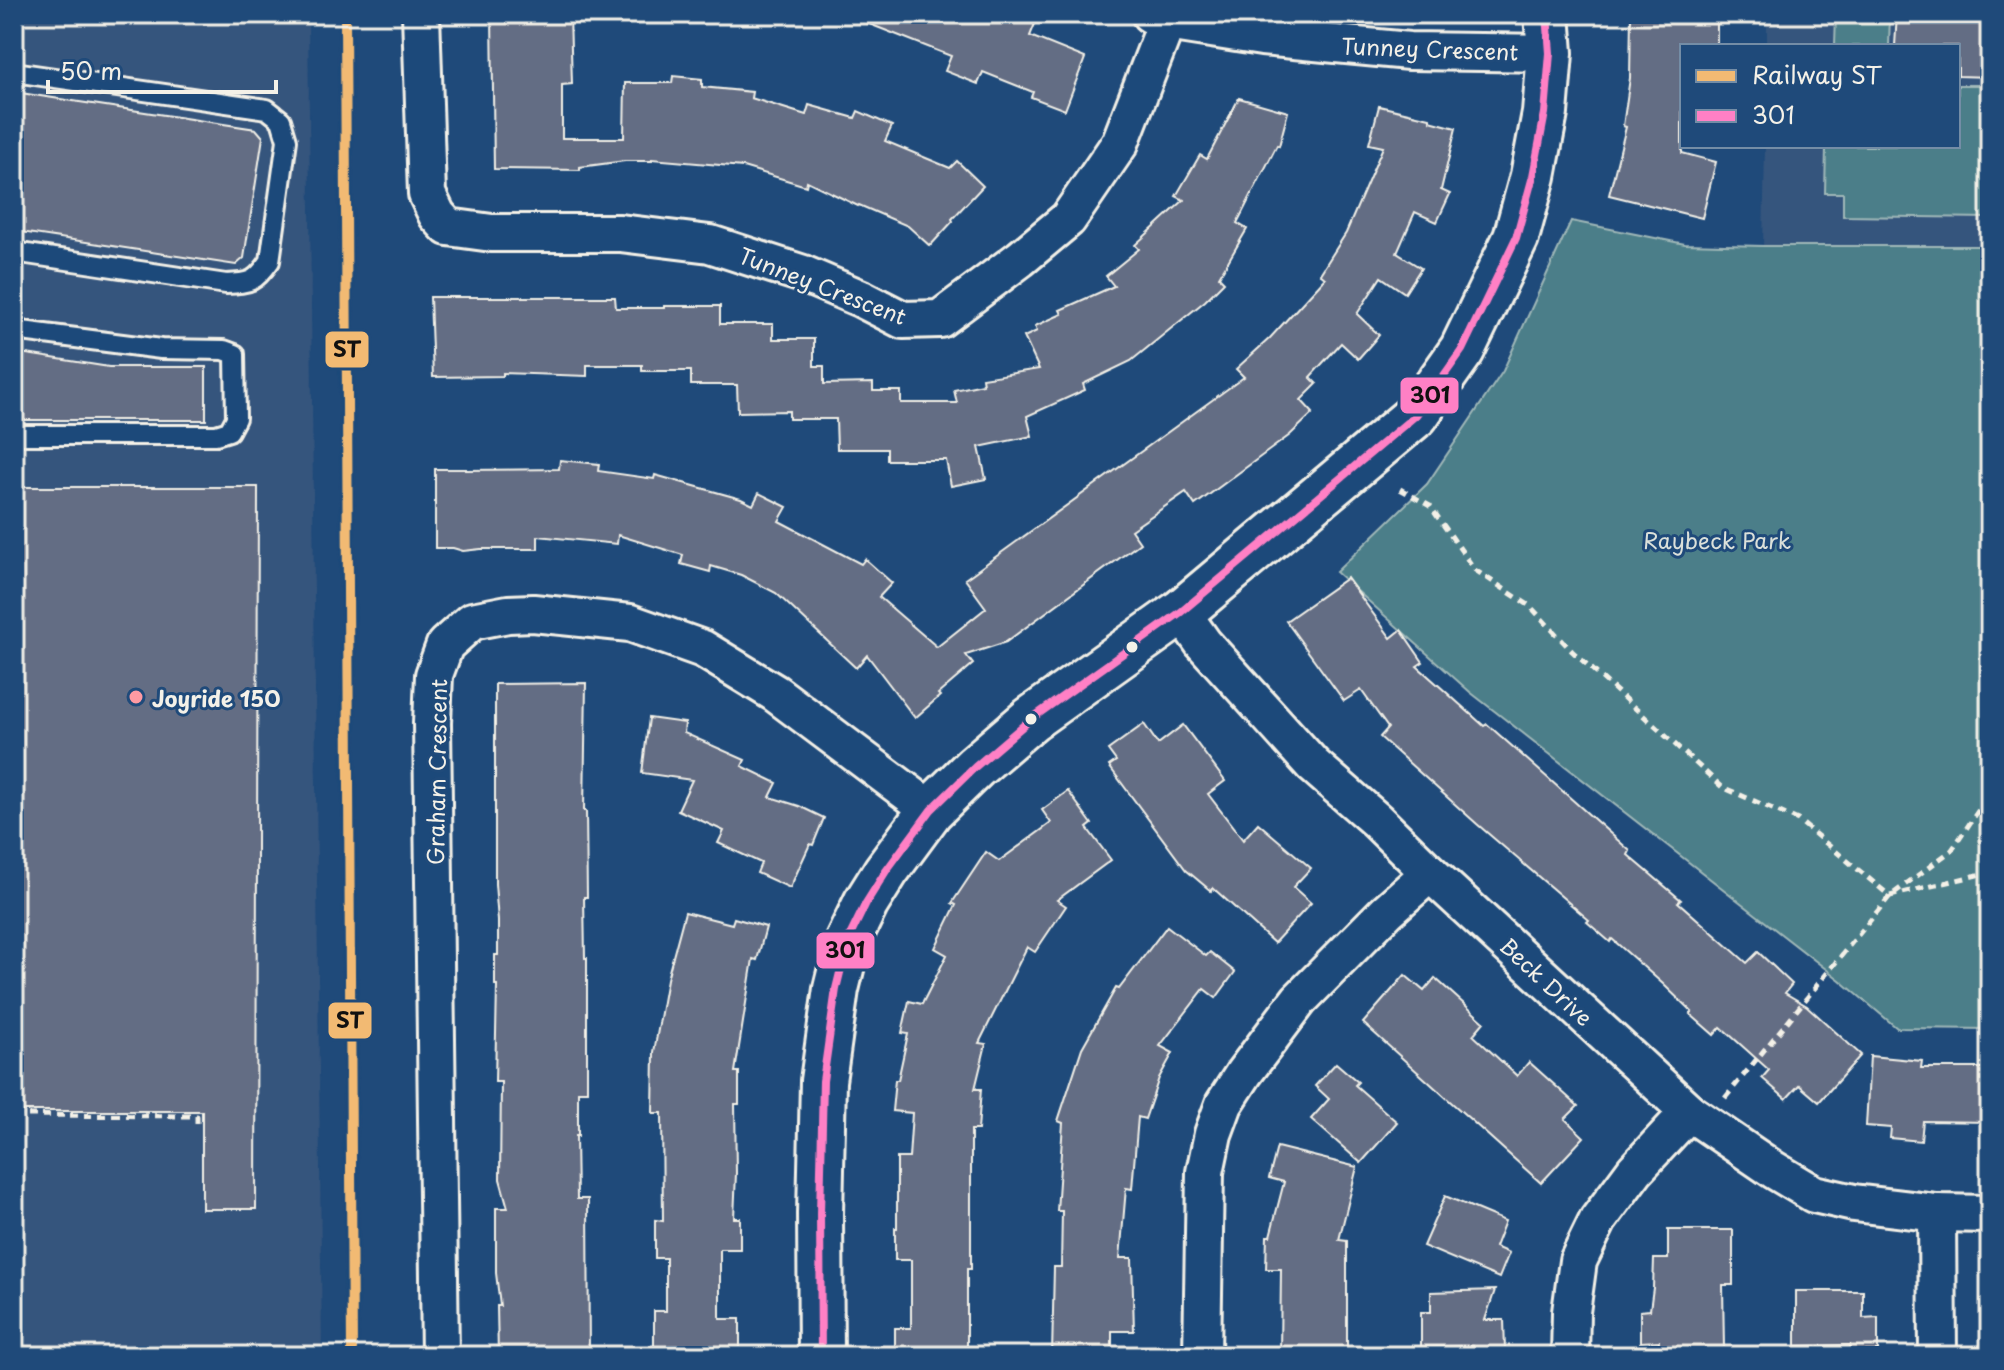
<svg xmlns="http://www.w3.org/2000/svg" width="2004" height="1370" font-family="'Playpen Sans',sans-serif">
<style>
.built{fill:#34547d}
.green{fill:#4c7e89;stroke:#a0b8b8;stroke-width:2}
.building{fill:#646d84;stroke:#f4f1e8;stroke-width:2}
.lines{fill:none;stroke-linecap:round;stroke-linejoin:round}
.lane-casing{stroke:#f4f1e8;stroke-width:24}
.street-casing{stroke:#f4f1e8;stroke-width:42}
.secondary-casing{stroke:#f4f1e8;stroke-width:50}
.path{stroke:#f4f1e8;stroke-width:5;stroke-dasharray:8 6;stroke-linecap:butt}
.lane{stroke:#1f4a7a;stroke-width:18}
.street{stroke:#1f4a7a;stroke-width:36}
.secondary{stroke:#1f4a7a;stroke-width:44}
.bus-1-casing{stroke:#1f4a7a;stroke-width:14}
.bus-1{stroke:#ff80c5;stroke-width:8}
.rail-1-casing{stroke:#1f4a7a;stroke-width:16}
.rail-1{stroke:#f2ba73;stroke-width:10}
.bus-dot{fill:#f4f1e8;stroke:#1f4a7a;stroke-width:3}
.poi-dot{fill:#ff9aa2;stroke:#1f4a7a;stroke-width:3}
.labels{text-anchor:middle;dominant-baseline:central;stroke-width:6;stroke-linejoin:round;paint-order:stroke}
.street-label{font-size:22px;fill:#f4f1e8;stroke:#1f4a7a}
.park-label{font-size:22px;fill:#dbe0da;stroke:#1f4a7a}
.poi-label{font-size:22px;font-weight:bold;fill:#f4f1e8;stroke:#1f4a7a;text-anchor:start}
.line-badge{stroke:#1f4a7a;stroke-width:3}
.pale-badge-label{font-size:22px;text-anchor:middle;font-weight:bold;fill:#111}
</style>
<rect width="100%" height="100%" fill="#1f4a7a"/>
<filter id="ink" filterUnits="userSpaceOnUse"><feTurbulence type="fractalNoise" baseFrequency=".0125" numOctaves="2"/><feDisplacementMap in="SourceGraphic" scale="16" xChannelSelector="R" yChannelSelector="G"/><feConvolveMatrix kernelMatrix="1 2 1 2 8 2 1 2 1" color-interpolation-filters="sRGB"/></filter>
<g filter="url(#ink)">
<g class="built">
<path d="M14,14H308L322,1356H14Z"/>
<path d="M1767,14H1990V246H1763L1765,146H1958V46H1767Z"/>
</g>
<g class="green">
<path d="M1836,14H1890L1889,46H1835Z"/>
<path d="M1958,85H1990V218L1843,216V193H1825L1826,146H1958Z"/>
<path d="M1571,221L1685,244L1763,246H1990V1029L1897,1028L1840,980L1470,692L1336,572L1427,484L1503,371Z"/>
</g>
<g class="building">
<path d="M492,14H570L572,84L562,85V138H624L625,83H672L673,76L702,79V87L752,92L751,98L806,115L809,105L855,118L858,111L892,126L885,141L950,168L957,161L983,186L952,219L953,221L930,246L908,226L859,205L858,206L807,181L806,186L743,167L652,159V161H625L580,167V170L494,169Z"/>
<path d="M849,14H1039L1030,36L1085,58L1065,110L1031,97L1033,92L983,72L978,84L945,71L951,56L849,16Z"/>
<path d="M1631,14H1717V46H1682V153L1716,162L1702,218L1609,195L1626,127L1623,126L1630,78Z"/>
<path d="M1897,14H1990V77L1958,76V46H1895Z"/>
<path d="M14,92L256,129L263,137L244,258L236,265L14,231Z"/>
<path d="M1239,98L1288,112L1279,146L1277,145L1237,223L1247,229L1219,277L1224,282L1205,301L1131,361L1083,384L1085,390L1027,416L1032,436L979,447L986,479L951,486L946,460H887V449H837L836,419H789V411L738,412L737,385H691V371H642V365H587V376L503,373V376L433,377L430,297H615L616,308H664V306H720V324H773V339H814V366H824V384L873,383V391H901V403H957L954,390L983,384L982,378L1039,369L1024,337L1037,331L1035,326L1062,314L1060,310L1114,286L1106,276L1139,249L1135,245L1184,200L1176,196L1200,155L1207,159Z"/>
<path d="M1379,106L1430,118V121L1456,128L1441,190L1450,194L1437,222L1415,212L1397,253L1421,268L1405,293L1381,277L1357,314L1379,335L1358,359L1341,343L1310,377L1317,384L1301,400L1313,413L1290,435L1195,505L1186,492L1131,530L1140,543L1006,642L966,655L973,664L938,694L940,696L915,718L867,655L856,668L776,593L741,575L711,566L710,572L681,564L683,555L618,535L617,544L538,536V549H481L463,551L453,548H435V469H466V470L559,469L560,460L599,464L598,471L654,479L655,475L741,499L753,505L759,493L787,507L779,521L861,564L865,559L892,583L879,597L937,647L986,608L965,579L1244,377L1236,369L1270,338L1325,278L1320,274L1346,233L1383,147L1369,144Z"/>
<path d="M14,352L109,367H206V420H14Z"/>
<path d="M14,487H258L256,1209H202V1111H14Z"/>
<path d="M1347,578L1391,638L1401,630L1423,662L1417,666L1484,726L1487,724L1630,851L1628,855L1681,900L1678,902L1747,963L1758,952L1792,984L1785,993L1807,1006L1861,1055L1819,1102L1799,1085L1786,1099L1762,1078L1769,1070L1721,1027L1714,1035L1690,1014L1692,1012L1663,984L1612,939L1610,942L1587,922L1589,920L1477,824L1380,737L1388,728L1361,690L1344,701L1286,621Z"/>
<path d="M586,683L584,811H586L587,897H584L585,958H587V1091H578V1136H576L577,1199H588L589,1356H498L497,1306H500L496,1273V1208H508L500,1179L501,1082H495L497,985H495V955H498V921L495,884V684Z"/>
<path d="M649,718L685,723L684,733L745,760L742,766L777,783L770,797L799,806L824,818L813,845L810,844L790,888L757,873L761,863L718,843L724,831L678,810L692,780L642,773Z"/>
<path d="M1144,724L1158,744L1183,725L1225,781L1208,794L1243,840L1258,823L1311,868L1293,887L1311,903L1274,943L1213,888L1211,891L1186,870L1109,766L1116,761L1108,750Z"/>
<path d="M1068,791L1092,824L1087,828L1111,860L1057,900L1066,906L1035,952L1027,947L979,1043L986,1044L975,1089H981L978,1130H971V1269H967V1355L895,1356V1328H911V1260H895V1228H897V1158H909L912,1113L892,1111L895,1080H898L908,1034L902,1033L909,1001L922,1004L947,955L935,948L956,905L952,903L986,852L999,861L1051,823L1042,810Z"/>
<path d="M685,912L732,924L734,918L766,927L757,960L753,959L735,1072H739V1104H735L736,1173L734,1218H740V1249H720V1319H740V1351H707V1348H654V1311H666V1258H655V1220L663,1221L662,1113H653L654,1052L667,979Z"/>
<path d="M1167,926L1206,956L1210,952L1235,972L1216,998L1204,989L1160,1046L1173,1053L1159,1078L1145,1119L1138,1117L1132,1189L1126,1188L1120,1258H1132L1134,1331H1112V1356H1052L1054,1267H1061L1062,1211H1057L1063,1123L1058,1121L1082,1048L1116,988L1119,989Z"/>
<path d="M1405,975L1424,991L1435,978L1484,1022L1473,1035L1517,1076L1529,1062L1578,1106L1565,1119L1584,1137L1541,1183L1363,1023Z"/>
<path d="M1870,1056L1922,1061L1921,1068H1990V1122L1923,1121L1921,1141L1890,1138L1891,1128L1866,1126Z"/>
<path d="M1336,1063L1358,1082L1355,1085L1397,1122L1361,1163L1311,1119L1329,1099L1315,1086Z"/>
<path d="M1277,1147L1357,1167L1339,1240L1347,1241V1350H1341V1356H1280L1281,1269H1266L1267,1236H1270L1284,1182L1269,1178Z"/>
<path d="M1445,1196L1505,1221L1495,1247L1509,1253L1499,1278L1423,1246Z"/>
<path d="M1668,1230H1733V1285H1723L1724,1349H1710V1356H1659V1341L1640,1342V1311L1650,1310L1653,1288L1654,1259H1668Z"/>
<path d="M1495,1290L1485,1320H1504L1505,1349L1473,1350V1346L1421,1348V1312H1431V1292Z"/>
<path d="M1796,1291H1863V1318L1878,1317V1351H1850V1345L1796,1346Z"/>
</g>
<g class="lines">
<defs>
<g id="lane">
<path d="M14,72L267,109L281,120L287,140L270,261C255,282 251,283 226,284L14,252"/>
<path d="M14,330L161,349L224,350L235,354L236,418L229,431L216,435H14"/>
</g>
<g id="street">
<path d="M421,14L427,194L437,215L448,227L492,233H620L710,244L803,274L862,299L903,320L940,319L1020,259L1068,219L1120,143L1167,22"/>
<path d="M1150,14L1167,22L1262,37L1409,51L1550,53"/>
<path d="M1181,612L1203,643L1313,765L1376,820L1430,873L1689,1112L1774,1170L1814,1194L1854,1203L1937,1213L1990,1214"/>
<path d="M1937,1213L1938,1356"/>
<path d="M440,1356L432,723L434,675L445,645L472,621L508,614L533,613L630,623L703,649L775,693L931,810"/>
<path d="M1202,1356L1205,1172L1213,1134L1224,1104L1244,1073L1299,1000L1387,911L1430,873"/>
<path d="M1570,1356L1571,1312L1578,1261L1598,1220L1635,1170L1689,1112"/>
</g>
<path id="secondary" d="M821,1356L820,1214L823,1081L836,989L848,940L866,903L886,871L931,810L975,767L1031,719L1181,612L1416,415L1462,350L1516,238L1533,176L1545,113L1550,53L1547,14"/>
</defs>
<use href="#lane" class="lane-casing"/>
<use href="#street" class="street-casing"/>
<use href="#secondary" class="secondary-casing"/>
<g class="path">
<path d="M1400,489L1430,506L1475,570L1530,606L1572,651L1722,787L1798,820L1890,896L1990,872"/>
<path d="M1725,1098L1890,896L1952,850L1990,793"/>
<path d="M14,1115L197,1116V1127"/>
</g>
<use href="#lane" class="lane"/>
<use href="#street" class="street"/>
<use href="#secondary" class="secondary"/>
<defs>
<path id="bus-1" d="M821,1356L820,1214L823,1081L836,989L848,940L866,903L886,871L931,810L975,767L1031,719L1181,612L1416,415L1462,350L1516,238L1533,176L1545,113L1550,53L1547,14"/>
</defs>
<use href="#bus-1" class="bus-1-casing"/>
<use href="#bus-1" class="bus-1"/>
<defs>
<path id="rail-1" d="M345,14L352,1356"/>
</defs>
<use href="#rail-1" class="rail-1-casing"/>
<use href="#rail-1" class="rail-1"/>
</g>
</g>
<g class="bus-dot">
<circle cx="1132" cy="647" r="7"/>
<circle cx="1031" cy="719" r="7"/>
</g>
<circle class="poi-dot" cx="136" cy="697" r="8"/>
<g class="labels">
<g class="street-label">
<text transform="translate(1430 48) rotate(2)">Tunney Crescent</text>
<text transform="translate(823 285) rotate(21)">Tunney Crescent</text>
<text transform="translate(436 772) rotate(-89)">Graham Crescent</text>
<text transform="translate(1547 981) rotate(43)">Beck Drive</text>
</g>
<g class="park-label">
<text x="1717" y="539">Raybeck Park</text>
</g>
<g class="poi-label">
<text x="152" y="697">Joyride 150</text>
</g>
</g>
<g class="line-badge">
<rect x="324" y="330" width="46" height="39" rx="8" fill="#f2ba73"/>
<rect x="1399" y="376" width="61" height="39" rx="8" fill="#ff80c5"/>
<rect x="815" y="931" width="61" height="39" rx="8" fill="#ff80c5"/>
<rect x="327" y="1001" width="46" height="39" rx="8" fill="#f2ba73"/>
</g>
<g class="pale-badge-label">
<text x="347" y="357">ST</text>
<text x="1430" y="403">301</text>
<text x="845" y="958">301</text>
<text x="350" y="1028">ST</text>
</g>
<rect width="2004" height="1370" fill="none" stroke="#1f4a7a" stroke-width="48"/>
<rect x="24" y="24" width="1956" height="1322" fill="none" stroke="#f4f1e8" stroke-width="3" filter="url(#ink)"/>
<rect x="1680" y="44" width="280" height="104" fill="#1f4a7a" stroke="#748da6" stroke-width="2"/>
<rect x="1696" y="70" width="40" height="12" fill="#f2ba73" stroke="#748da6" stroke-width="2"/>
<text x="1752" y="84" font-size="24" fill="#f4f1e8">Railway ST</text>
<rect x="1696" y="110" width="40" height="12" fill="#ff80c5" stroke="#748da6" stroke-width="2"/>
<text x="1752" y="124" font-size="24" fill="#f4f1e8">301</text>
<path d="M48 80v12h228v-12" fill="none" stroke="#f4f1e8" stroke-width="4"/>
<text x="60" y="80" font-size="24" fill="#f4f1e8" stroke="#1f4a7a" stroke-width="6" paint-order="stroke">50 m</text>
</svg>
